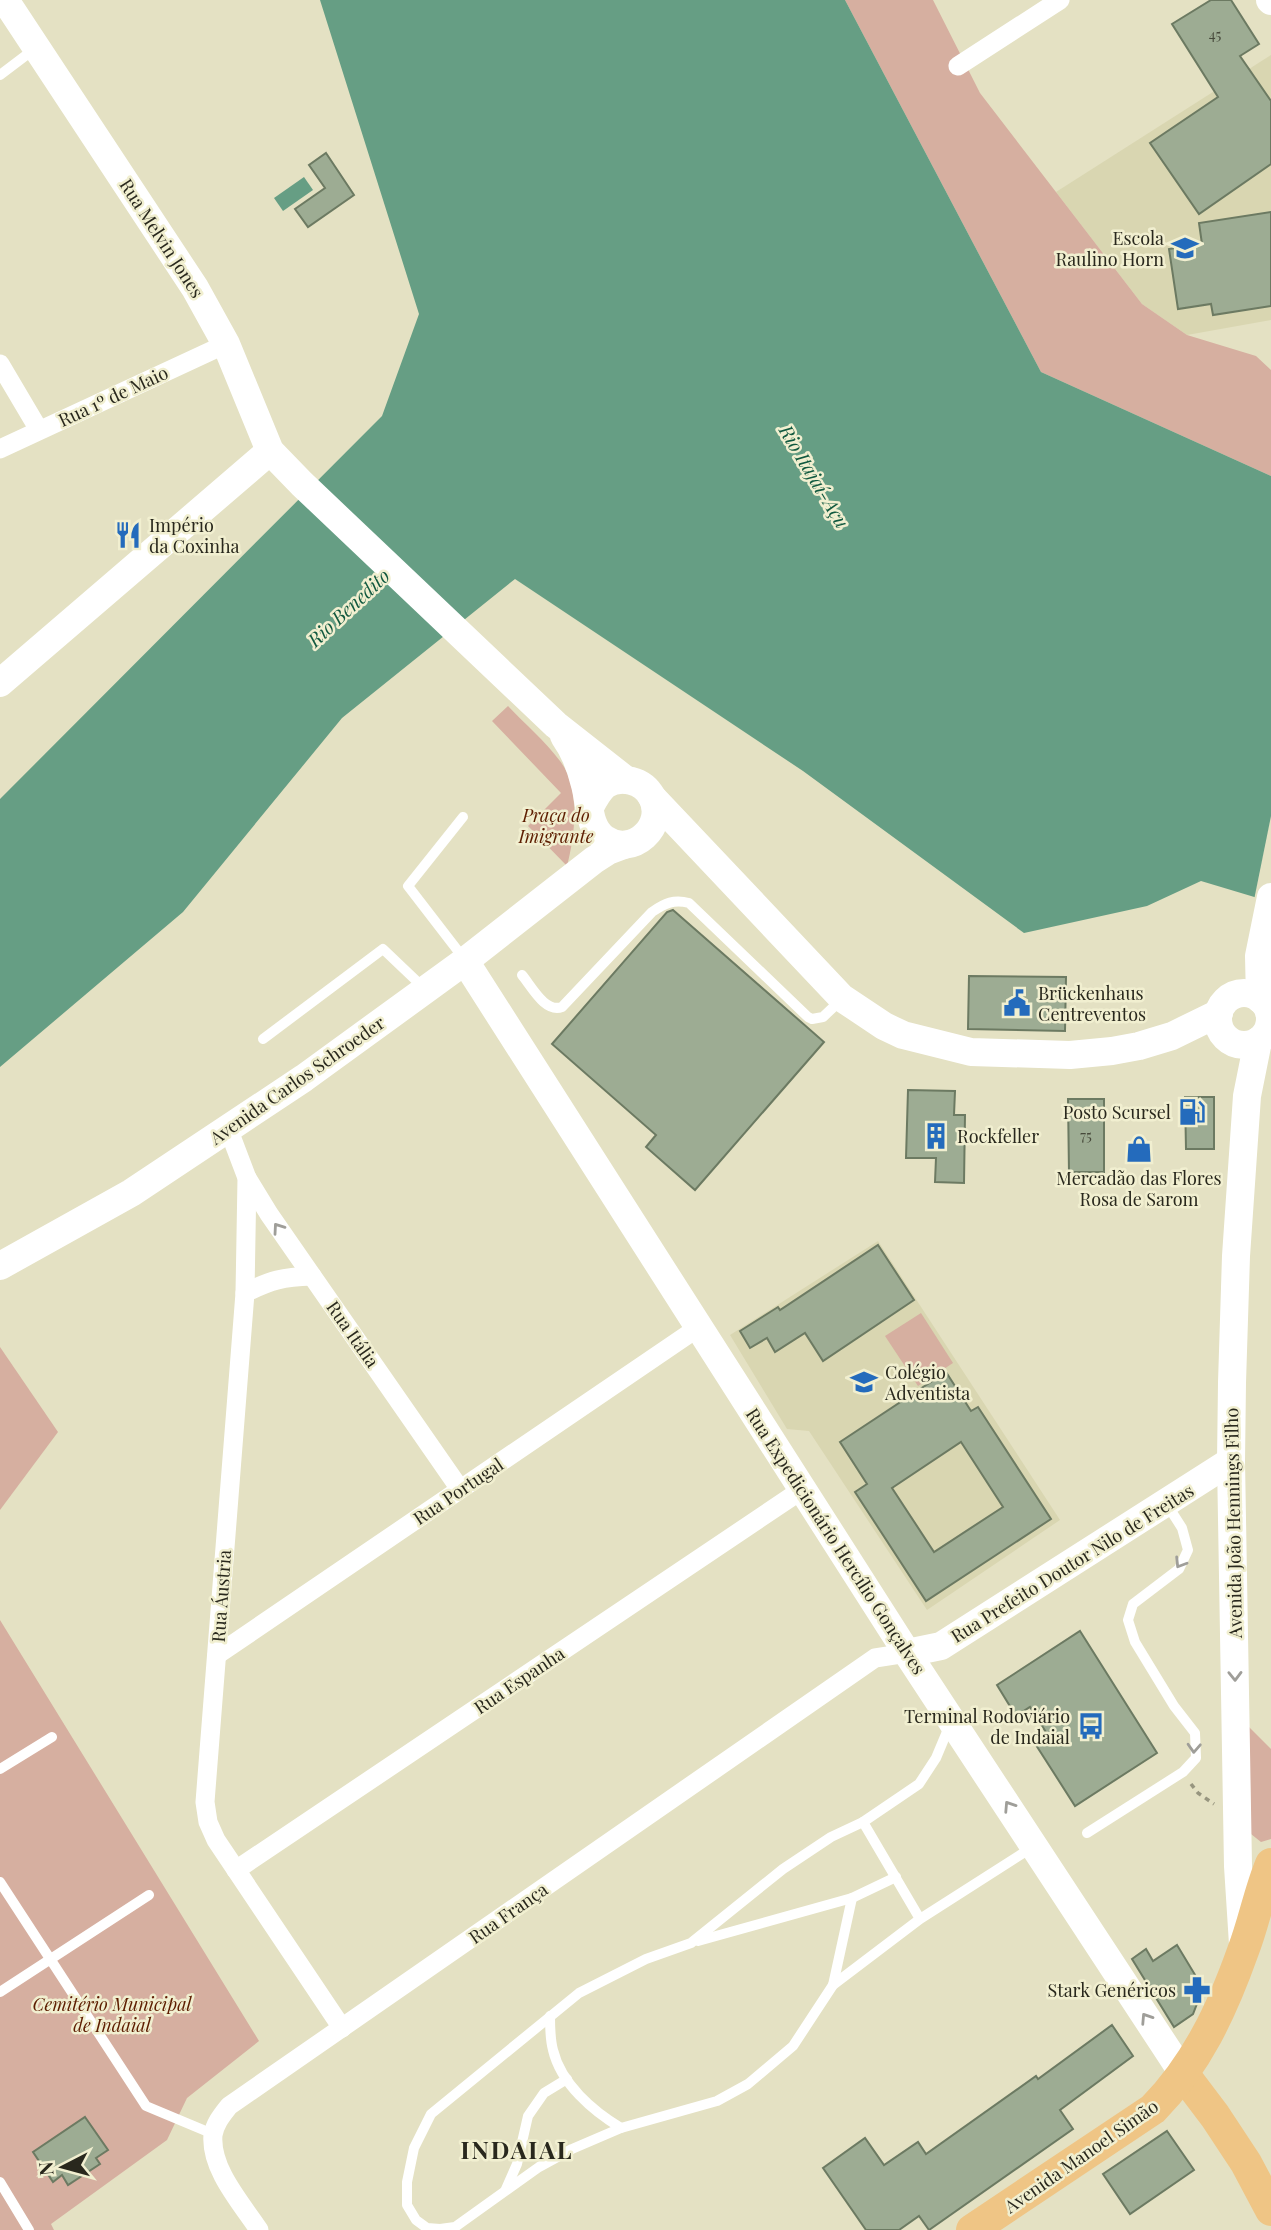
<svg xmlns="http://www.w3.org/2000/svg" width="1271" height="2230" font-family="'Playfair Display',serif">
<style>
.built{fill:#d9d6b1}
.green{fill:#d6afa0}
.water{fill:#669e84}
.pier{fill:#e4e1c3}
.building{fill:#9dac93;stroke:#6c7a62;stroke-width:2;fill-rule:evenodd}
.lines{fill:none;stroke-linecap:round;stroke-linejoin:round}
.path{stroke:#97957f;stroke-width:3.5;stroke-dasharray:5 5;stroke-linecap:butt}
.lane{stroke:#fff;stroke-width:10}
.street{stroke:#fff;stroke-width:19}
.secondary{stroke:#fff;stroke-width:28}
.primary{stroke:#efc585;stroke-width:32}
.oneway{stroke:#9f9e99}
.labels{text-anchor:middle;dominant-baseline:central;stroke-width:5;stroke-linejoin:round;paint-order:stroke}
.number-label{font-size:14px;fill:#46493a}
.street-label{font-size:18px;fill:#29281d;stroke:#f1efd0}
.poi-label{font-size:18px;fill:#29281d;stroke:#f1efd0;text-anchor:end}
.park-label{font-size:18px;font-style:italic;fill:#5d1d00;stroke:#f1efd0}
.water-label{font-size:19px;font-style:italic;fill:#11593f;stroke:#f1efd0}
.district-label{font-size:24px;font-weight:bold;letter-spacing:2px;fill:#29281d;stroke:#f1efd0}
</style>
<rect width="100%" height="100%" fill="#e4e1c3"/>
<g class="built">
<path d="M1271,55V320L1187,335L1142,304L1056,192Z"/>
<path d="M878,1241L1060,1520L927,1610L809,1431L787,1429L730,1335Z"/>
</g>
<g class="green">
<path d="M845,0H933L980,93L1142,304L1187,335L1256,356L1271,370V476L1041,372Z"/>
<path d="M508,706C525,724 545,741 560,761C581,788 575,835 567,866L528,826L561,793L492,721Z"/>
<path d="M921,1313L953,1363L918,1386L885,1336Z"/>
<path d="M0,1347L58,1432L0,1510Z"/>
<path d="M0,1620L259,2041L187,2098L167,2140L51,2224L54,2230H0Z"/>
<path d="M1249,1727L1271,1749V1839L1261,1842L1251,1834Z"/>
</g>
<g class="water">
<path d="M320,0H845L1041,372L1271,476V902L1201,881L1147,906L1024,933L803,771L515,579L342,718L183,912L0,1067V799L382,416L419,314Z"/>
<path d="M304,177L313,190L283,211L274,198Z"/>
</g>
<path class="pier" d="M1271,816V905L1254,900Z"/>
<g class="building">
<path d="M1211,0H1231L1259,44L1240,56L1271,101V164L1199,214L1150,143L1218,97L1172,24Z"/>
<path d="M326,153L354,195L308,227L295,209L325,188L309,165Z"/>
<path d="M1271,212V306L1213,315L1211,304L1178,309L1169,249L1202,244L1199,223Z"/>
<path d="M673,910L824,1042L695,1190L646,1147L656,1135L552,1044L667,912Z"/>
<path d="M969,976L1066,977L1065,1031L968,1029Z"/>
<path d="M908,1090L955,1091L954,1115H965L964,1183L935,1182L936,1158H906Z"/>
<path d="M1185,1097H1214V1149H1186Z"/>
<path d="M1068,1099H1104V1172H1069Z"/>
<path d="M878,1245L914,1300L823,1361L805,1333L775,1352L767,1338L750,1348L740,1331L778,1307L780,1310Z"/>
<path d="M946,1372L971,1411L978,1407L1051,1519L926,1601L855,1492L867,1484L840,1442ZM961,1442L1003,1507L934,1552L892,1488Z"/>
<path d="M1080,1631L1157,1753L1075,1806L1036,1745L1049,1737L1030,1707L1016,1716L997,1685Z"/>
<path d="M1177,1945L1203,1988L1193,2014L1174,2027L1132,1959L1146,1949L1153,1961Z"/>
<path d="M1112,2025L1133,2056L1060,2110L1073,2129L929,2230L919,2216L899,2230H866L823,2168L865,2138L884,2165L918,2142L926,2154L1036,2076L1038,2079Z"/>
<path d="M85,2117L108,2150L96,2158L100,2164L68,2185L62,2175L53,2182L33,2152Z"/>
<path d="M1167,2131L1194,2170L1130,2214L1103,2174Z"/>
</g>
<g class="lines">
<path class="path" d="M1191,1784L1198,1793L1214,1804"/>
<g class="lane">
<path d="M0,75L33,50"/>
<path d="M463,817L408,886L465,960"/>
<path d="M522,975C532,987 545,1013 562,1007L652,912C665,903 674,899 689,903L808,1017L812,1019L823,1017L841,1000"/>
<path d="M263,1039L383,949L425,989"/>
<path d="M0,1769L52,1737"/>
<path d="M863,1822L919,1784L936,1758L949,1727"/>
<path d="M1087,1833L1183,1772L1196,1758L1195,1733L1174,1706L1135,1642L1128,1620L1133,1604L1179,1569L1188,1550L1182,1528L1166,1503"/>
<path d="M0,1882L146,2106L213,2134"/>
<path d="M920,1919L863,1822L831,1837L783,1869L691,1943L646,1959L579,1993L431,2114L414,2148L407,2182V2205L416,2220L427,2228L440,2229L455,2227L539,2167L572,2149L621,2128L717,2101L748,2084L793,2046L833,1985L920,1919L1031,1848"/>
<path d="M698,1941L852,1898L896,1877"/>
<path d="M833,1985L852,1898"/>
<path d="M0,1992L149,1895"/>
<path d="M550,2016C550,2027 550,2039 553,2050C561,2084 593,2111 621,2128"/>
<path d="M0,2182L29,2230"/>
<path d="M506,2189L517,2164L528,2116L544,2093L567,2079"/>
</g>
<g class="street">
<path d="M958,66L1060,0"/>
<path d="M0,364L39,430"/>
<path d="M0,449L226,344"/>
<path d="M228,1128L247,1178L245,1293L205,1802L208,1822L216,1840L342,2028"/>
<path d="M247,1178L269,1214L460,1489"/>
<path d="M245,1293C271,1280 283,1277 312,1276"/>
<path d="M217,1655L699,1327"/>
<path d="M236,1870L803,1489"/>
<path d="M259,2230C242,2204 210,2169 213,2135C215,2123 222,2115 229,2106L875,1658L907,1653"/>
</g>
<g class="secondary">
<path d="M5,0L195,288L226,344L270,451L302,484L556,725L626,780"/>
<path d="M1270,0L1271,1"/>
<path d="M0,683L270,451"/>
<path d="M564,736C574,750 581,768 585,785C590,803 588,828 605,839C632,858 667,826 652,797C643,780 621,775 605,785C598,791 594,799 590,807"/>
<path d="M652,797L842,998L884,1026L903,1035L971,1052L1070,1055L1112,1051L1139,1046L1172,1036L1219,1013"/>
<path d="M465,961L907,1653L1184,2075"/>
<circle cx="1244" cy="1019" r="26"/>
<path d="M1260,999L1259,956L1271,897"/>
<path d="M0,1266L131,1193L304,1078L465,961L594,860L608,851L624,845"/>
<path d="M907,1653L941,1646L1231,1461"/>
<path d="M1243,1944L1238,1866L1231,1461L1232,1383L1236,1256L1247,1096L1258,1041"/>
</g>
<g class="primary">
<path d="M1184,2075L1215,2116L1246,2163L1271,2210"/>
<path d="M972,2230L1153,2109C1197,2064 1222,2010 1243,1951C1254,1923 1259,1893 1271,1864"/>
</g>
</g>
<defs><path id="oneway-chevron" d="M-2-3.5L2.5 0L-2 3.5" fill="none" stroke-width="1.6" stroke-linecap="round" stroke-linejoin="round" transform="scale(1.75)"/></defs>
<g class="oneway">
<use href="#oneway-chevron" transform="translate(278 1228) rotate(-125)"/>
<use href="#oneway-chevron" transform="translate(1180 1563) rotate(122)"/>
<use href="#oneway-chevron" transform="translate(1235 1676) rotate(89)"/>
<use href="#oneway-chevron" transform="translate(1194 1748) rotate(93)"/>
<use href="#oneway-chevron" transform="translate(1009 1806) rotate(-123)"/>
<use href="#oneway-chevron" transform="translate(1146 2018) rotate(-123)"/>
</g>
<defs>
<symbol id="school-bare" viewBox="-9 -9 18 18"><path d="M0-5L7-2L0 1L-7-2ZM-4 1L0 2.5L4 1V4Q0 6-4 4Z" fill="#246bbc" stroke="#f1efd0" stroke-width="2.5" paint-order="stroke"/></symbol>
<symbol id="restaurant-bare" viewBox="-9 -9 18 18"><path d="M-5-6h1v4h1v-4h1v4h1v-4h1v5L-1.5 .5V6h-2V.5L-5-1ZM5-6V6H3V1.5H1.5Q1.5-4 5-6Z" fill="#246bbc" stroke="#f1efd0" stroke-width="2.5" paint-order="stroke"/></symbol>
<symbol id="civic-bare" viewBox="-9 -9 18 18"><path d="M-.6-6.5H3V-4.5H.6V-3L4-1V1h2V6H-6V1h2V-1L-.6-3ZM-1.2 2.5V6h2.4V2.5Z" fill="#246bbc" stroke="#f1efd0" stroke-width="2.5" paint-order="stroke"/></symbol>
<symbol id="fuel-bare" viewBox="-9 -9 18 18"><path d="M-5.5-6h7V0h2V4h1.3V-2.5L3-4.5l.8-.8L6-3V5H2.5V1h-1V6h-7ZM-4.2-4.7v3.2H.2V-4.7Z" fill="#246bbc" stroke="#f1efd0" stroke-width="2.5" paint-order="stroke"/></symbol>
<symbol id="building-bare" viewBox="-9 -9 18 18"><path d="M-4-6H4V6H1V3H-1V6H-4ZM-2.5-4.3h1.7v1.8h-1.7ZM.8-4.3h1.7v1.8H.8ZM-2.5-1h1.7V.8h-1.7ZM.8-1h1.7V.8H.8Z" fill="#246bbc" stroke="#f1efd0" stroke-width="2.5" paint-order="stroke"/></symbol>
<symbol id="shop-bare" viewBox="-9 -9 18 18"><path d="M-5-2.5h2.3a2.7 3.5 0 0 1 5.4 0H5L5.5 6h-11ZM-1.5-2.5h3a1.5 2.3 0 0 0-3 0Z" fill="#246bbc" stroke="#f1efd0" stroke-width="2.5" paint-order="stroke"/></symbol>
<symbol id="bus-bare" viewBox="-9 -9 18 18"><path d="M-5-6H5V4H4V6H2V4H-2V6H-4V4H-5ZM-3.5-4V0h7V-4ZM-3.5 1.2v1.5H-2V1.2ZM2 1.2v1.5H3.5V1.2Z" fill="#246bbc" stroke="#f1efd0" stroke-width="2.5" paint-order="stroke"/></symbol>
<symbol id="pharmacy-bare" viewBox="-9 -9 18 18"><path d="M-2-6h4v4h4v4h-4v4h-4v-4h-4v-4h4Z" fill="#246bbc" stroke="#f1efd0" stroke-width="2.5" paint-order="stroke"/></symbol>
</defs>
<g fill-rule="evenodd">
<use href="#school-bare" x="1166" y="229" width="38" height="38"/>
<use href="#restaurant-bare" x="109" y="516" width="38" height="38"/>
<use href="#civic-bare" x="998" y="984" width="38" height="38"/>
<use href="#fuel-bare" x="1173" y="1093" width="38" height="38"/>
<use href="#building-bare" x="917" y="1117" width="38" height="38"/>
<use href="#shop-bare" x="1120" y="1130" width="38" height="38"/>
<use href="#school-bare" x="845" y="1363" width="38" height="38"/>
<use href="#bus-bare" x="1072" y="1707" width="38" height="38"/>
<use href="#pharmacy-bare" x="1178" y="1971" width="38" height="38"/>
</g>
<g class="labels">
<g class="number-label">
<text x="1215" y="34">45</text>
<text x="1086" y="1135">75</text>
</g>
<g class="street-label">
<text transform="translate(162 238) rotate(57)">Rua Melvin Jones</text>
<text transform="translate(113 396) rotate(-25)">Rua 1º de Maio</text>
<text transform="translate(297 1080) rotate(-35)">Avenida Carlos Schroeder</text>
<text transform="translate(353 1334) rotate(55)">Rua Itália</text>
<text transform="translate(458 1491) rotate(-34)">Rua Portugal</text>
<text transform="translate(1233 1523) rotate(-91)">Avenida João Hennings Filho</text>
<text transform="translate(836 1541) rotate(57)">Rua Expedicionário Hercílio Gonçalves</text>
<text transform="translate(1072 1563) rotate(-32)">Rua Prefeito Doutor Nilo de Freitas</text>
<text transform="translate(221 1596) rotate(-86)">Rua Áustria</text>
<text transform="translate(519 1680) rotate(-34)">Rua Espanha</text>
<text transform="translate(508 1913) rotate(-35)">Rua França</text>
<text transform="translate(1081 2156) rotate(-35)">Avenida Manoel Simão</text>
</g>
<g class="poi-label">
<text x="1164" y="238">Escola<tspan x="1164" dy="21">Raulino Horn</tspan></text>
<text x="149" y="525" text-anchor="start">Império<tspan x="149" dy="21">da Coxinha</tspan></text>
<text x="1038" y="993" text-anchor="start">Brückenhaus<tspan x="1038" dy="21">Centreventos</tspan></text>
<text x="1171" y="1112">Posto Scursel</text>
<text x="957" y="1136" text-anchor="start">Rockfeller</text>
<text x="1139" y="1178" text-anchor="middle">Mercadão das Flores<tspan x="1139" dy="21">Rosa de Sarom</tspan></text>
<text x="885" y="1372" text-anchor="start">Colégio<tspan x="885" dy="21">Adventista</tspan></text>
<text x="1070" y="1716">Terminal Rodoviário<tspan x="1070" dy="21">de Indaial</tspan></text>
<text x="1176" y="1990">Stark Genéricos</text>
</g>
<g class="park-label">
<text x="556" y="815">Praça do<tspan x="556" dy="21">Imigrante</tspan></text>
<text x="112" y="2004">Cemitério Municipal<tspan x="112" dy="21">de Indaial</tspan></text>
</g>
<g class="water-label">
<text transform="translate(815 476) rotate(59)">Rio Itajaí-Açu</text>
<text transform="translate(348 607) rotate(-43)">Rio Benedito</text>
</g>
<g class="district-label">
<text x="517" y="2149">INDAIAL</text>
</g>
</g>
<g transform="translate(63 2167) rotate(264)" stroke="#f1efd0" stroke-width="5" paint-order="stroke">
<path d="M0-5L12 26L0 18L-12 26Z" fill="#29281d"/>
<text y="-10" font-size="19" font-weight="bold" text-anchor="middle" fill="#29281d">N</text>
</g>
</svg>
